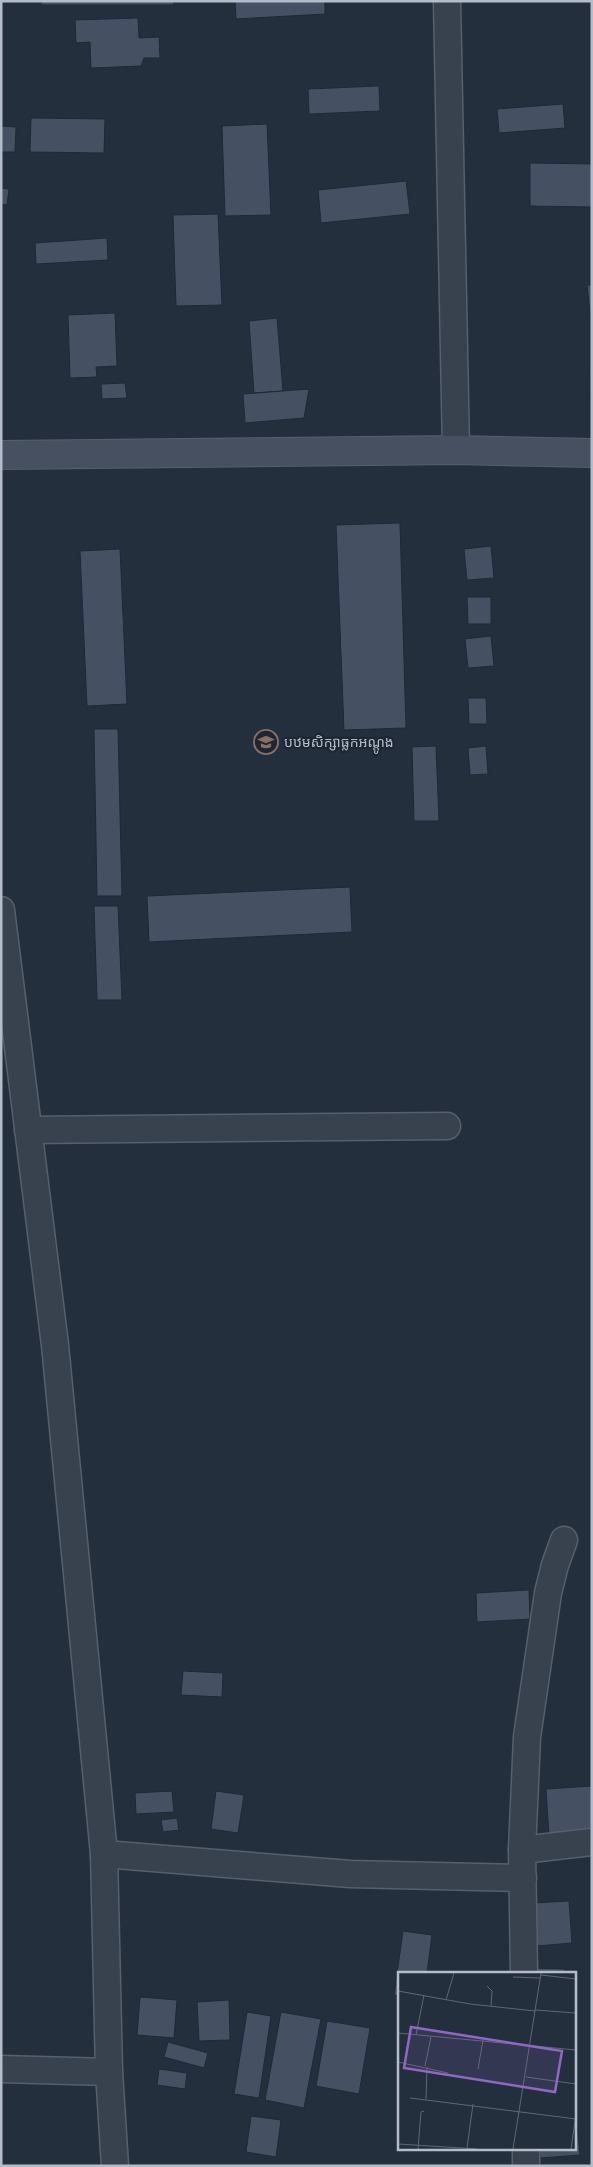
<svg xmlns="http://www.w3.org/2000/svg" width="593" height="2167" font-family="Montserrat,'Noto Sans Khmer',sans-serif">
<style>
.building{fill:#455162;stroke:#1f2835}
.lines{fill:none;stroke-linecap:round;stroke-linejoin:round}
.street-casing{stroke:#565f6c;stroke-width:29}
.secondary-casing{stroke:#565f6c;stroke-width:30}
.street{stroke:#38414e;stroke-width:26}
.secondary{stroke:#465061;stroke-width:28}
.labels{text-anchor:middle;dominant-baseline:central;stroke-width:4.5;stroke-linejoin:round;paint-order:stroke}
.poi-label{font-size:14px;fill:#b4bcc9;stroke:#1d2633;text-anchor:start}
.inset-road{fill:none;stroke:#5e6776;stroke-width:1}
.view{fill:#9266c3;fill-opacity:0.15;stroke:#9266c3;stroke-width:2.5}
.inset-edge{fill:none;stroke:#b4bcc9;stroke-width:2.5}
</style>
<rect width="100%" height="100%" fill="#242f3e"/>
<g class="building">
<rect x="41" y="1" width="133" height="4"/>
<path d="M235,1H325V14L236,19Z"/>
<path d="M138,18L139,38L159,37L160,58H144L141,66L91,68L90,42L76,43L75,20Z"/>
<path d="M379,86L380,111L309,114L308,89Z"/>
<path d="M563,104L565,128L499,133L497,109Z"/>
<path d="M31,118L105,119L104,153L30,152Z"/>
<path d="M267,124L271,215L225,216L222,126Z"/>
<path d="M1,126L16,127L15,152H1Z"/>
<path d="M530,163L592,164V207L530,206Z"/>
<path d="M406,181L410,214L321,223L318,190Z"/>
<path d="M1,188L9,189L7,205L1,204Z"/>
<path d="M218,214L222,305L176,306L173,215Z"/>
<path d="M107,238L108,260L36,264L35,243Z"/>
<path d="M587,285H592V321H591Z"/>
<path d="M115,313L117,366L96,367L97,377L70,378L68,315Z"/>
<path d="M277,318L283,391L254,393L249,321Z"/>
<path d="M590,363H592V431H591Z"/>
<path d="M125,383L127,398L102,399L101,384Z"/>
<path d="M309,389L304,418L245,423L243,394Z"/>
<path d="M400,523L406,728L344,730L336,525Z"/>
<path d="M491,546L494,578L467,580L464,549Z"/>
<path d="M120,549L127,704L87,706L80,551Z"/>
<path d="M467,597H491V624H468Z"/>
<path d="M491,636L494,666L468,668L465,639Z"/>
<path d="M468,698H486L487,724H469Z"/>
<path d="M94,729H118L122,896H97Z"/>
<path d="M436,746L439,821H414L412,747Z"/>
<path d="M486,746L488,774L470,775L468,748Z"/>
<path d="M350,887L352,932L149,942L147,896Z"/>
<path d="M94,906H118L122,1000H97Z"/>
<path d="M529,1590L530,1619L477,1622L476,1593Z"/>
<path d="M183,1671L223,1673L222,1697L181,1695Z"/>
<path d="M592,1786V1833L549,1836L546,1789Z"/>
<path d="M172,1791L174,1812L136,1814L135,1793Z"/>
<path d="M216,1791L244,1795L238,1833L211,1829Z"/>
<path d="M177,1818L179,1830L163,1832L161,1820Z"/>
<path d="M569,1901L572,1943L537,1946L533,1903Z"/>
<path d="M403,1931L432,1935L427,1973H399V1996L394,1995Z"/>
<path d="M533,1968L565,1969V1973H533Z"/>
<path d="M140,1997L177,2000L174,2038L137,2035Z"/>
<path d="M229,2000L230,2040L199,2041L197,2002Z"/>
<path d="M247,2012L271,2016L259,2098L234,2094Z"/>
<path d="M281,2012L321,2019L304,2108L265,2100Z"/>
<path d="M327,2021L370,2028L359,2094L316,2086Z"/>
<path d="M168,2042L208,2053L204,2068L164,2057Z"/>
<path d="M159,2069L187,2073L185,2089L157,2085Z"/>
<path d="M251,2116L281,2120L276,2157L246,2152Z"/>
<path d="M577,2125L580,2155L540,2158V2148H574V2126Z"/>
</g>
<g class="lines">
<defs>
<g id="street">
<path d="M447,1L456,450"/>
<path d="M1,910L55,1345L104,1854L109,2072L115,2166"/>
<path d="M28,1130L447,1126"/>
<path d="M522,1850L592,1842"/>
<path d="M104,1854L350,1874L523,1878"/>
<path d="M524,1973L522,1850L527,1737L548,1593L555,1565L564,1540"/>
<path d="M1,2069L109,2072"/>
<path d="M526,2148V2166"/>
</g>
<path id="secondary" d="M1,455L456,450L592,453"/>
</defs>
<use href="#street" class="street-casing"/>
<use href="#secondary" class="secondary-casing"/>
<use href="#street" class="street"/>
<use href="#secondary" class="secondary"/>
</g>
<defs>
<symbol id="school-ring" viewBox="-11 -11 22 22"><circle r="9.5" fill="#1d2633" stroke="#8d6e63" stroke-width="1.5"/><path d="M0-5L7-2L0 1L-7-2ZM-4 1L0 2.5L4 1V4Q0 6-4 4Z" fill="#8d6e63"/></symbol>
</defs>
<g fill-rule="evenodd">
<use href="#school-ring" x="252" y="728" width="28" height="28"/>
</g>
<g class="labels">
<g class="poi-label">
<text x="284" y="742">បឋមសិក្សាធ្លកអណ្តូង</text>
</g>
</g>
<g transform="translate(398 1972)">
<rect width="178" height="178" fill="#242f3e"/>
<path class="inset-road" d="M143,3L178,7M115,5L142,6M89,14L94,19L93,34M0,19L72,32L137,39M48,28L56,1M137,38L178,41M0,61L178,78M18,63L26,23M0,90L50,101M27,94L33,65M80,97L85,68M128,105L178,112M12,126L178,147M28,127L29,95M0,172L79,177M69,176L75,132M20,177L23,140L26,139M115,177L143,1M173,177L178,142"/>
<path class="view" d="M13,55L164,79L157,120L6,96Z"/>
<rect width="178" height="178" class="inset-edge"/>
</g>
<rect width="593" height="2167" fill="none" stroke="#b4bcc9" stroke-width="5"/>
</svg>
